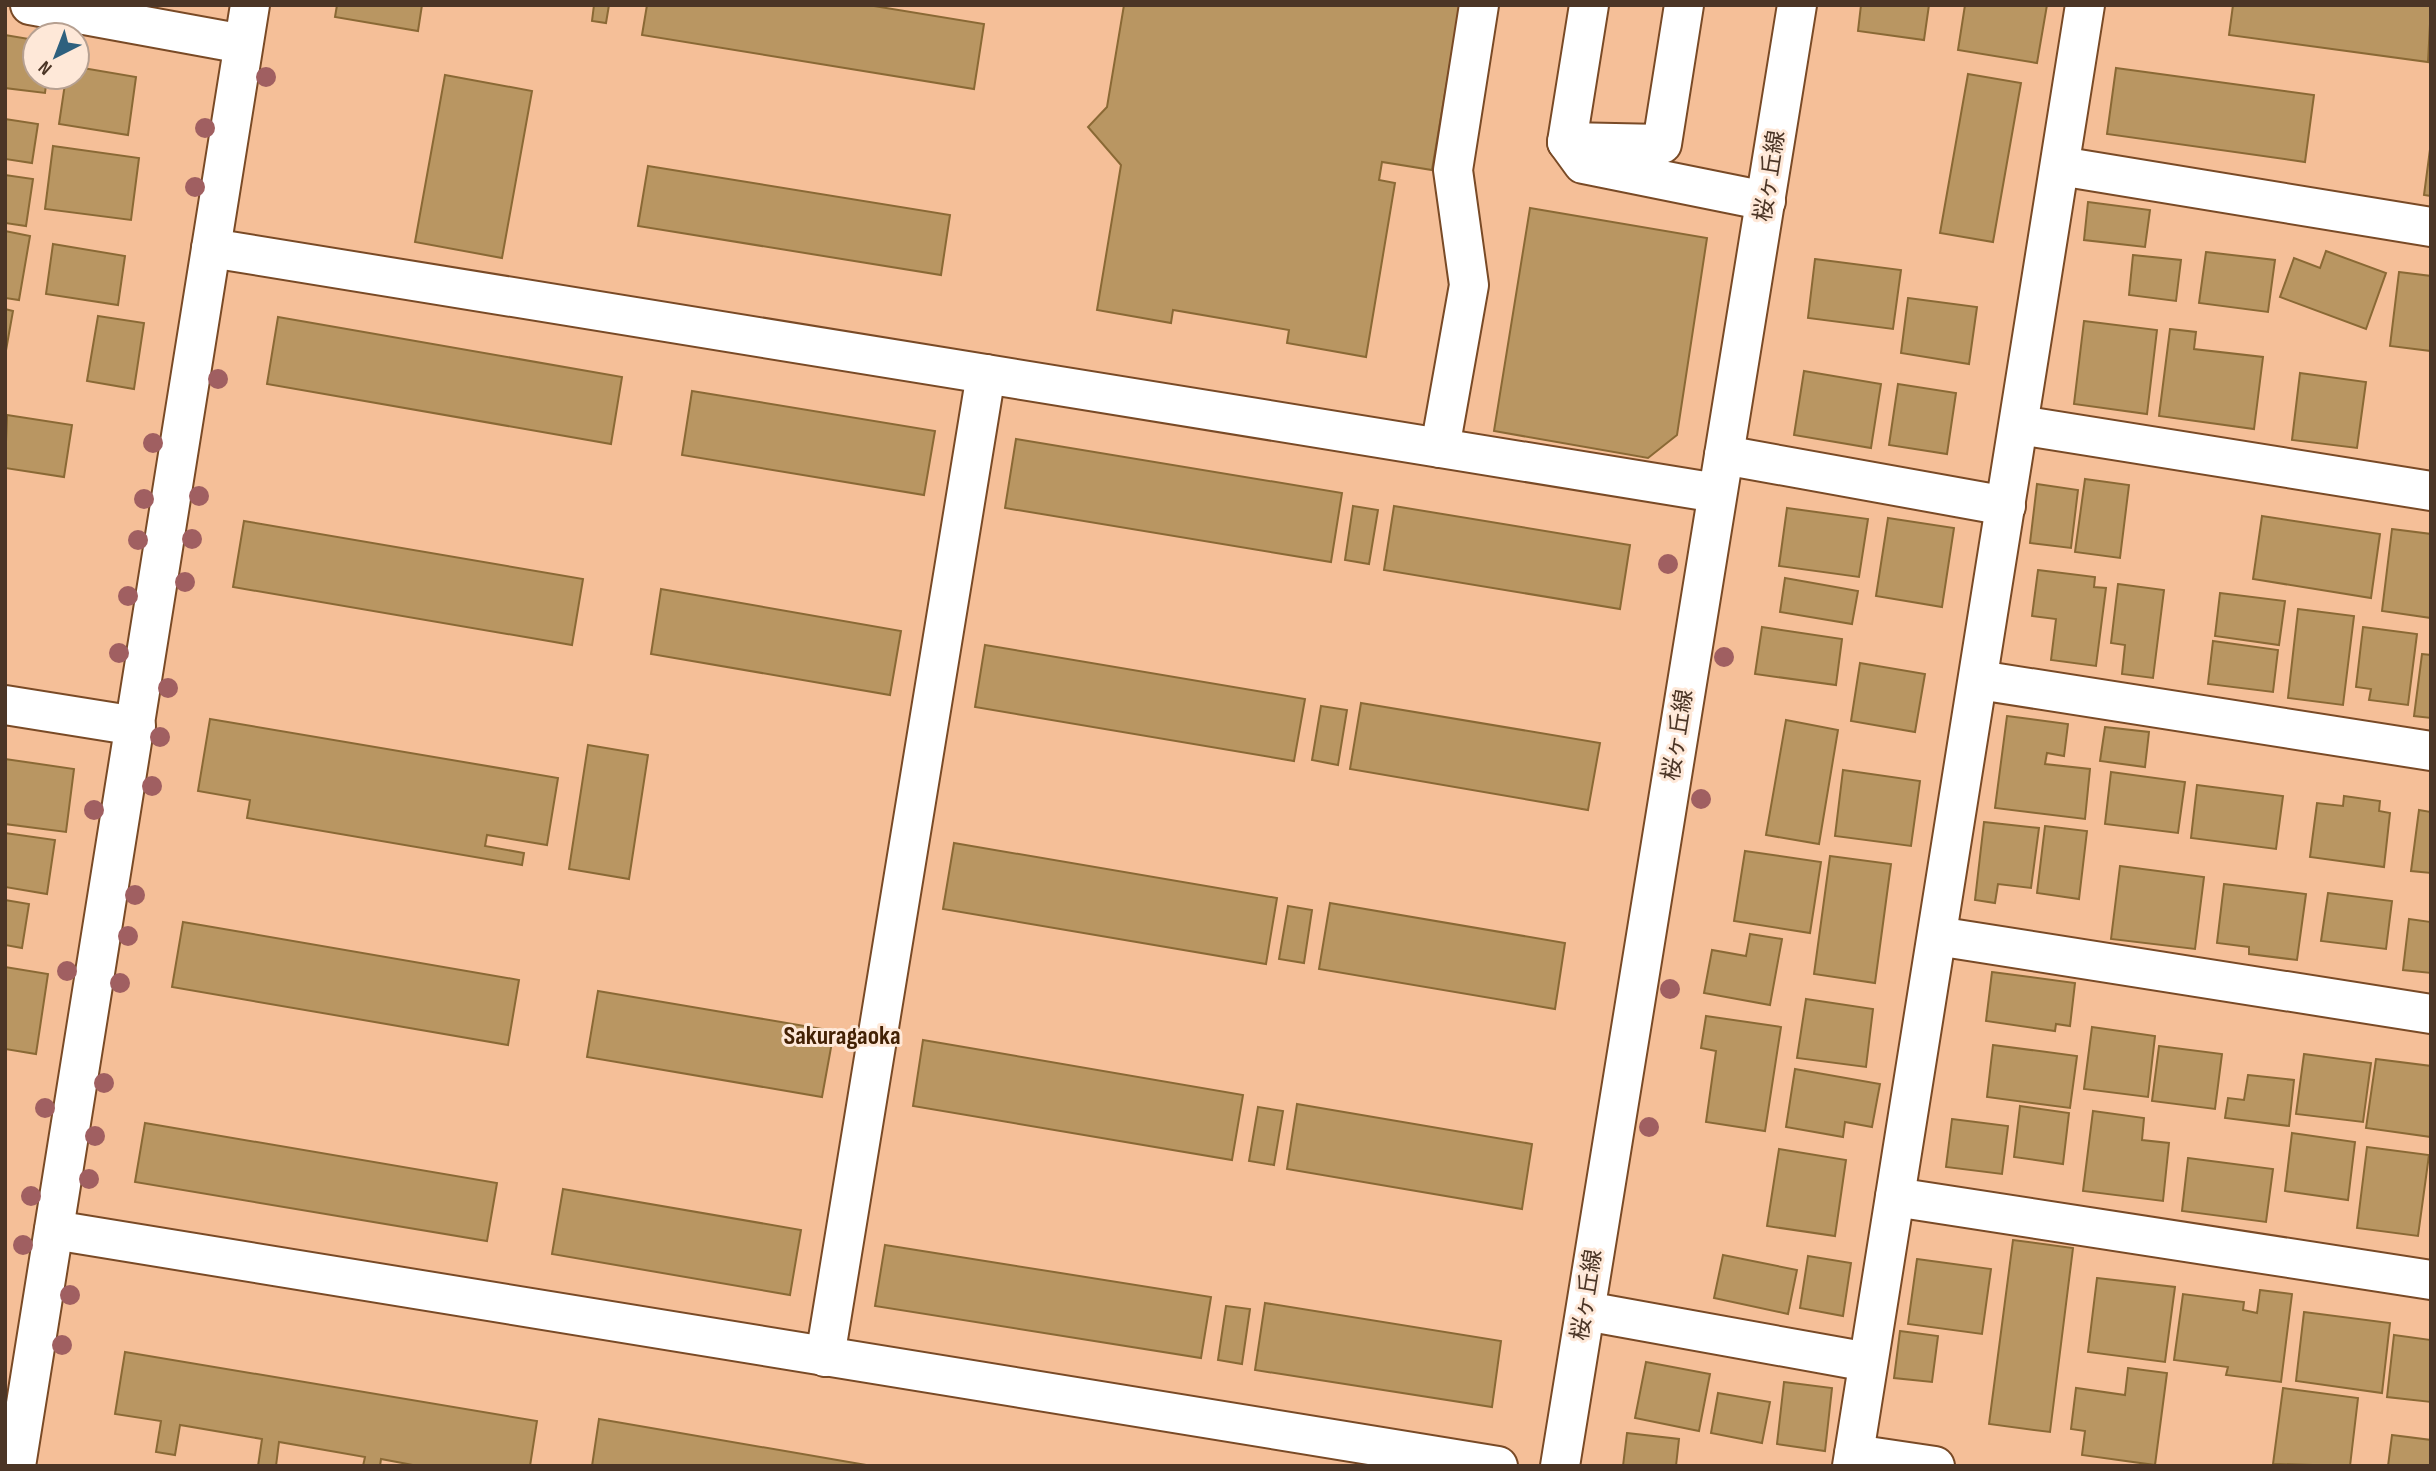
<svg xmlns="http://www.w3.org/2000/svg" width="2436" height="1471" font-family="'Sofia Sans Condensed','Noto Sans JP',sans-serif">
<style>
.building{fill:#b99662;stroke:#8a6935;stroke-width:2}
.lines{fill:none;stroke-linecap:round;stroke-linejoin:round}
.minor-casing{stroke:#794a26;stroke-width:42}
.minor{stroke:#fff;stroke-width:38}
.tree{fill:#a05f61}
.labels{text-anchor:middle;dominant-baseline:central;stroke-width:6;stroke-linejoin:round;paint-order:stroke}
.street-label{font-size:23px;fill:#4b3526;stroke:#fee8d8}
.quarter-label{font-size:26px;font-weight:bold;fill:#432104;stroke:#fee8d8}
</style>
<rect width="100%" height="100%" fill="#f5bf98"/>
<g class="building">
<path d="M337,5H422L418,31L335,17Z"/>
<path d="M594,5H609L606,23L592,21Z"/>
<path d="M647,5H868L984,24L974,89L642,35Z"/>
<path d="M1124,5H1460L1432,170L1382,162L1379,180L1395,183L1366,357L1287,343L1289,330L1173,310L1171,323L1097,310L1121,165L1088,127L1107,107Z"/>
<path d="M1861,5H1929L1924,40L1858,31Z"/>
<path d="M1965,5H2047L2037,63L1958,50Z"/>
<path d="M2233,5H2431L2428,62L2229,35Z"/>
<path d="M5,35L35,40V77H47L45,93L5,88Z"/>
<path d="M77,67L136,77L128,135L59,124L66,77H77Z"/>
<path d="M2116,68L2314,95L2305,162L2107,134Z"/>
<path d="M1968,74L2021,83L1993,242L1940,233Z"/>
<path d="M445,75L532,91L502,258L415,242Z"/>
<path d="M5,119L38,124L32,163L5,159Z"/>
<path d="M2431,142V196L2424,195Z"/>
<path d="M53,146L139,158L131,220L45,209Z"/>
<path d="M648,166L950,215L941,275L638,226Z"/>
<path d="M5,175L33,179L26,226L5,223Z"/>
<path d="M2088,202L2150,210L2145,247L2084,240Z"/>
<path d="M1530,208L1707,238L1677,435L1648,458L1494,431Z"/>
<path d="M5,231L30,236L19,300L5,298Z"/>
<path d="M53,244L125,256L118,305L46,294Z"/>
<path d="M2326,251L2386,273L2366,329L2280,297L2294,258L2320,268Z"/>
<path d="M2206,252L2275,260L2268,312L2199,303Z"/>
<path d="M2133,255L2181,260L2176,301L2129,295Z"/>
<path d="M1815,259L1901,270L1893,329L1808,318Z"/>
<path d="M2399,272L2431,276V351L2390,346Z"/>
<path d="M1908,298L1977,307L1969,364L1901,353Z"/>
<path d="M5,309L13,311L5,356Z"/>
<path d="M98,316L144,323L134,389L87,381Z"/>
<path d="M278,317L622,377L611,444L267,384Z"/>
<path d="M2084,321L2157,330L2147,414L2074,404Z"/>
<path d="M2170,329L2196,332L2194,349L2263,357L2254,429L2159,416Z"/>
<path d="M1804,371L1881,384L1871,448L1794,435Z"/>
<path d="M2300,373L2366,382L2357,448L2292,440Z"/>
<path d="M1898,384L1956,393L1947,454L1889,445Z"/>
<path d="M692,391L935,431L924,495L682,455Z"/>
<path d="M7,415L72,425L64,477L5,468Z"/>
<path d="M1016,439L1342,493L1331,562L1005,508Z"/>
<path d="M2085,479L2129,485L2120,558L2075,552Z"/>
<path d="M2037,484L2078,490L2071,548L2030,543Z"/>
<path d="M1353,506L1378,510L1369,564L1345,560Z"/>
<path d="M1394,506L1630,545L1620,609L1384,570Z"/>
<path d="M1787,508L1868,519L1859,577L1779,566Z"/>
<path d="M2262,516L2380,534L2371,598L2253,579Z"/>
<path d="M1888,518L1954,528L1942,607L1876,596Z"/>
<path d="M244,521L583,579L572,645L233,587Z"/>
<path d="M2392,529L2431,534V618L2382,611Z"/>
<path d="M2038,570L2095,577L2094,587L2106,588L2096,666L2051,660L2056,619L2032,616Z"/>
<path d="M1785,578L1858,591L1852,624L1780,612Z"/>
<path d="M2118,584L2164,590L2153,678L2122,674L2125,645L2111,643Z"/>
<path d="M661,589L901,631L890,695L651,654Z"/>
<path d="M2220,593L2285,601L2279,645L2215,636Z"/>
<path d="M2298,609L2354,616L2343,705L2288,698Z"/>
<path d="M1762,627L1842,639L1836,685L1755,674Z"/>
<path d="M2363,627L2417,634L2408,705L2369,700L2371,689L2356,687Z"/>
<path d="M2213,641L2278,650L2273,692L2208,684Z"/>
<path d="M985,645L1305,699L1294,761L975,707Z"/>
<path d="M2422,654L2431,655V718L2414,716Z"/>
<path d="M1860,663L1925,674L1915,732L1851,721Z"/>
<path d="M1361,703L1600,743L1588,810L1350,769Z"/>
<path d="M1321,706L1347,710L1338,765L1312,760Z"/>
<path d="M2007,716L2068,724L2064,756L2047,753L2045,764L2090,769L2085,819L1995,808Z"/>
<path d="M210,719L558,778L547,845L487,835L485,846L524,853L522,865L247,818L250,800L198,791Z"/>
<path d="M1786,720L1838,730L1819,844L1766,835Z"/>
<path d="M2105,727L2149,732L2145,767L2100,761Z"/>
<path d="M588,745L648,755L629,879L569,869Z"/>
<path d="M5,759L74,769L66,832L5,824Z"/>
<path d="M1843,770L1920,781L1911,846L1835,836Z"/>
<path d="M2111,772L2185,782L2178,833L2105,824Z"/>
<path d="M2197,785L2283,796L2276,849L2191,838Z"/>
<path d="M2344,796L2380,801L2379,811L2390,813L2384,867L2310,857L2317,803L2343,806Z"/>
<path d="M2419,810L2431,812V873L2411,871Z"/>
<path d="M1984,822L2039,828L2031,888L1998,884L1995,903L1975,900Z"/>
<path d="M2045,826L2087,831L2079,899L2037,893Z"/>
<path d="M5,833L55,840L47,894L5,887Z"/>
<path d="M954,843L1277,898L1266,964L943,909Z"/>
<path d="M1745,851L1821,862L1810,933L1734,921Z"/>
<path d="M1830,856L1891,864L1875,983L1814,974Z"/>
<path d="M2120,866L2204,877L2195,949L2111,939Z"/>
<path d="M2224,884L2306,894L2297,960L2249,954V947L2217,943Z"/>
<path d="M2328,893L2392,901L2386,949L2321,941Z"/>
<path d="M5,900L29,904L22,948L5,945Z"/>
<path d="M1330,903L1565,943L1555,1009L1319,969Z"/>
<path d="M1288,906L1312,910L1304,963L1279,959Z"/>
<path d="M2409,919L2431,922V973L2403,970Z"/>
<path d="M183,922L519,980L508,1045L172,987Z"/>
<path d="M1750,934L1782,939L1770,1005L1704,993L1712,950L1746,956Z"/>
<path d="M5,967L48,974L36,1054L5,1049Z"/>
<path d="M1992,972L2075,983L2070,1026L2056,1024L2055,1031L1986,1021Z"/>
<path d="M598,991L834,1031L822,1097L587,1057Z"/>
<path d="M1806,999L1873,1009L1866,1067L1797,1058Z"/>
<path d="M1706,1016L1781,1027L1765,1131L1706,1122L1716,1051L1701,1048Z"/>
<path d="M2092,1027L2155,1036L2148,1097L2084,1089Z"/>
<path d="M923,1040L1243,1095L1232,1160L913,1106Z"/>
<path d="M1993,1045L2077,1056L2070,1108L1987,1097Z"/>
<path d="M2159,1046L2222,1054L2215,1109L2152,1101Z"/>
<path d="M2304,1054L2371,1063L2363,1122L2296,1114Z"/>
<path d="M2376,1059L2431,1066V1137L2366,1128Z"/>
<path d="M1795,1069L1880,1084L1872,1127L1845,1122L1843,1137L1786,1127Z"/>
<path d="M2248,1075L2294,1080L2289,1126L2225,1118L2228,1098L2244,1100Z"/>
<path d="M1297,1104L1532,1144L1522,1209L1287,1169Z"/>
<path d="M2020,1106L2069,1113L2063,1164L2014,1157Z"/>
<path d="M1258,1107L1283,1111L1274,1165L1249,1161Z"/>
<path d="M2093,1111L2144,1118L2142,1140L2169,1143L2163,1201L2083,1191Z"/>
<path d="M1952,1119L2008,1126L2002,1174L1946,1167Z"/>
<path d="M145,1123L497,1183L487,1241L135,1182Z"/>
<path d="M2292,1133L2355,1142L2348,1200L2285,1191Z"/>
<path d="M2367,1147L2429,1155L2418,1236L2357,1228Z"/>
<path d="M1779,1149L1846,1160L1835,1236L1767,1226Z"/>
<path d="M2188,1158L2273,1169L2266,1222L2182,1211Z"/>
<path d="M563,1189L801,1230L790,1295L552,1254Z"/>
<path d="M2013,1240L2073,1248L2050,1432L1989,1424Z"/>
<path d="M885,1245L1211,1297L1201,1358L875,1306Z"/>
<path d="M1723,1255L1797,1270L1788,1314L1714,1298Z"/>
<path d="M1808,1256L1851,1263L1843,1316L1800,1308Z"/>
<path d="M1917,1259L1991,1269L1982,1334L1908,1324Z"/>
<path d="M2097,1278L2175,1287L2165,1362L2088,1352Z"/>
<path d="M2260,1290L2292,1294L2281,1382L2226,1375L2228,1367L2174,1360L2183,1294L2244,1302L2243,1310L2257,1313Z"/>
<path d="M1265,1303L1501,1341L1492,1407L1255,1370Z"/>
<path d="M1226,1306L1250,1309L1242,1364L1218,1360Z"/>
<path d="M2304,1312L2390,1323L2382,1393L2296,1381Z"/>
<path d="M1900,1331L1938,1336L1932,1382L1894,1378Z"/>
<path d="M2394,1335L2431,1340V1402L2387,1397Z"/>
<path d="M125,1352L537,1421L530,1466H418L381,1459L380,1466H363L365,1457L279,1442L276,1466H258L262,1439L180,1425L175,1455L156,1452L161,1421L115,1414Z"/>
<path d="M1646,1362L1710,1374L1699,1431L1635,1418Z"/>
<path d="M2128,1368L2167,1373L2155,1465L2082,1455L2085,1431L2071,1429L2076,1388L2125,1395Z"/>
<path d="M1784,1382L1832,1388L1825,1451L1777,1444Z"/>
<path d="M2283,1388L2358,1398L2350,1466L2273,1464Z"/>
<path d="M1718,1393L1770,1402L1762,1443L1711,1433Z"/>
<path d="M599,1419L872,1466H592Z"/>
<path d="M1627,1433L1679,1439L1676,1466H1623Z"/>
<path d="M2392,1435L2431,1440V1466H2388Z"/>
</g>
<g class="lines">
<defs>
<g id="minor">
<path d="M30,5L243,44"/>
<path d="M1589,5L1567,142L1583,164L1766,201"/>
<path d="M1567,142L1662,144L1684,5"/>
<path d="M2060,166L2431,227"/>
<path d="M211,248L1717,493"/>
<path d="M2019,425L2431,491"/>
<path d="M1440,448L1469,285L1453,170L1479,5"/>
<path d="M1724,455L2006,506"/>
<path d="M1979,680L2431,751"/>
<path d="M5,705L136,726"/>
<path d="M1937,936L2431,1014"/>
<path d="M1895,1197L2431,1280"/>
<path d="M54,1230L1498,1466"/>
<path d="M1586,1311L1868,1362"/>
<path d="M825,1357L986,374"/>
<path d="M1854,1454L1935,1466"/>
<path d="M16,1466L250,5"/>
<path d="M1560,1466L1797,5"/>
<path d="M1852,1466L2085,5"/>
</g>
</defs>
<use href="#minor" class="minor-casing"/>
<use href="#minor" class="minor"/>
</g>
<g class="tree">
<circle cx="266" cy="77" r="10"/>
<circle cx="205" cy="128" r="10"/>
<circle cx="195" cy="187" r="10"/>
<circle cx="218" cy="379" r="10"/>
<circle cx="153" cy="443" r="10"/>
<circle cx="199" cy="496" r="10"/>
<circle cx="144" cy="499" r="10"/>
<circle cx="192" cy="539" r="10"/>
<circle cx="138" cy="540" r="10"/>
<circle cx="1668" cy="564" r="10"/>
<circle cx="185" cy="582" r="10"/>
<circle cx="128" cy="596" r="10"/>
<circle cx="119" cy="653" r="10"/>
<circle cx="1724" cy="657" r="10"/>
<circle cx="168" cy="688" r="10"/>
<circle cx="160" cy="737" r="10"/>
<circle cx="152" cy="786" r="10"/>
<circle cx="1701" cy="799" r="10"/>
<circle cx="94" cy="810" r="10"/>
<circle cx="135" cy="895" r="10"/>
<circle cx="128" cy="936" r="10"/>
<circle cx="67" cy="971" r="10"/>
<circle cx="120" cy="983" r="10"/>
<circle cx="1670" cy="989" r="10"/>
<circle cx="104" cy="1083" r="10"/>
<circle cx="45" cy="1108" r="10"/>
<circle cx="1649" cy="1127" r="10"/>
<circle cx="95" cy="1136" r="10"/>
<circle cx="89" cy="1179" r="10"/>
<circle cx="31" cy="1196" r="10"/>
<circle cx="23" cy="1245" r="10"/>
<circle cx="70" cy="1295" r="10"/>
<circle cx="62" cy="1345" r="10"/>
</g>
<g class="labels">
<g class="street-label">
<text transform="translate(1770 176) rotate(-81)">桜ヶ丘線</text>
<text transform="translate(1678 735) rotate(-81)">桜ヶ丘線</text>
<text transform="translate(1587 1295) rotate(-81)">桜ヶ丘線</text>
</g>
<g class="quarter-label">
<text x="842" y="1036">Sakuragaoka</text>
</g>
</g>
<rect width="2436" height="1471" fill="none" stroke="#4b3526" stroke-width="14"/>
<g transform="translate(56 56) rotate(222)"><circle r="33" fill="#fee8d8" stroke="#b6a091" stroke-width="2"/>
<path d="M0-5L12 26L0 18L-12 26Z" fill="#2e607e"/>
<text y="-10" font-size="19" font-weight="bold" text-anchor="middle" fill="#4b3526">N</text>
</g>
</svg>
